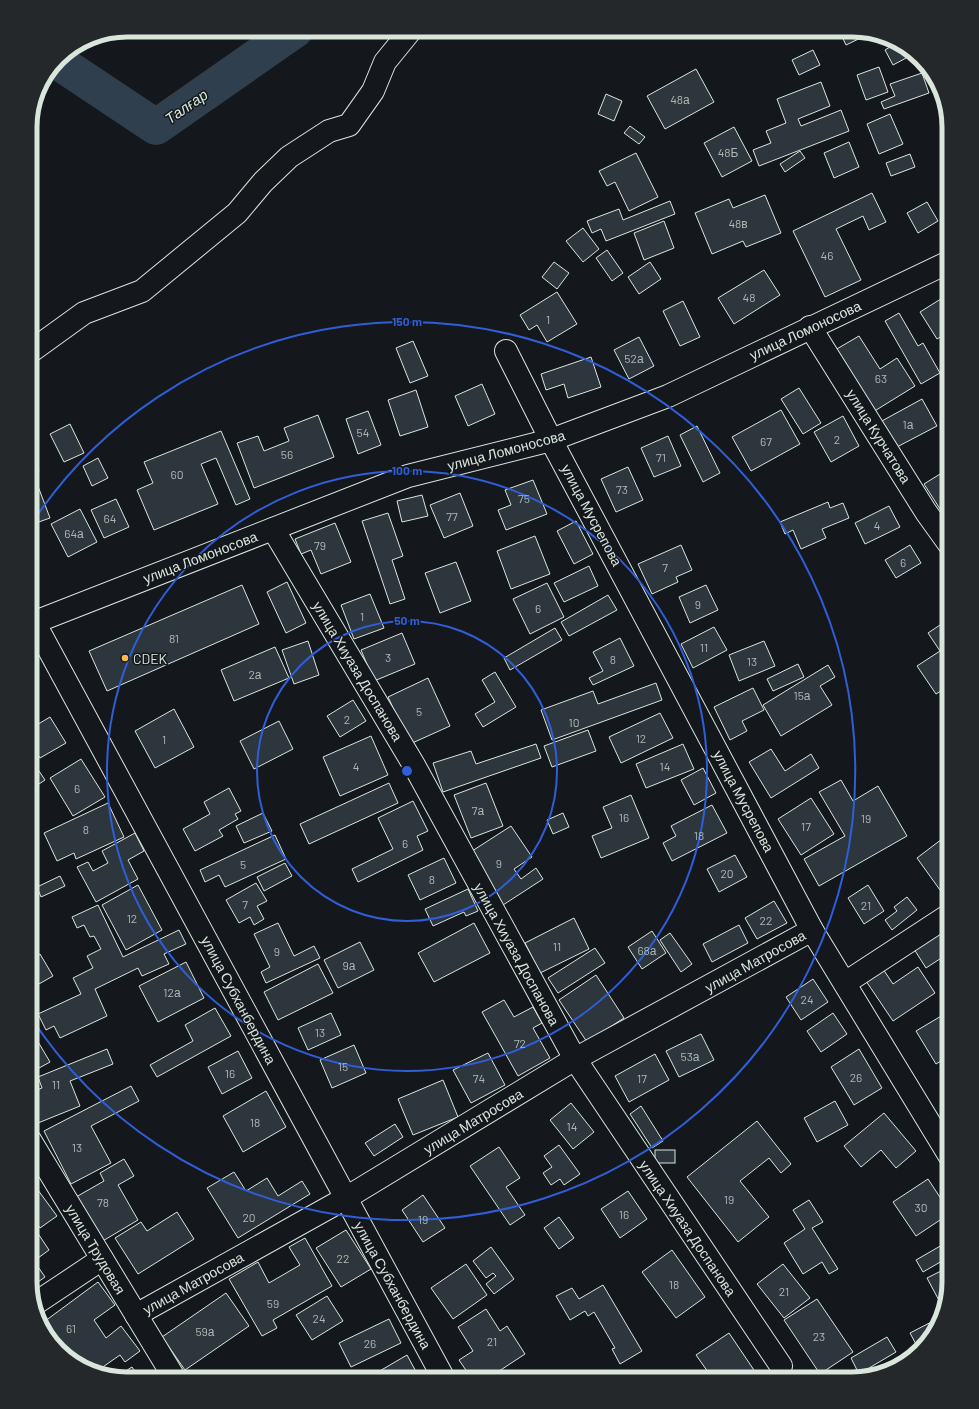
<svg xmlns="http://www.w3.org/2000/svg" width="979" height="1409" font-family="Barlow,sans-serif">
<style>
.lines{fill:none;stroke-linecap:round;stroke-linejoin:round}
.river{stroke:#2f3f4d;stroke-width:36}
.building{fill:#2c363c;stroke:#d8e6dc}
.minor-casing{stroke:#d8e6dc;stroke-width:24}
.major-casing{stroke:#d8e6dc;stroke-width:24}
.minor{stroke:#14181c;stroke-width:22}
.major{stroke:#14181c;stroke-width:22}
.ring{fill:none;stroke:#305dd8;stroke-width:2}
.poi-dot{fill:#ffb74d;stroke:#14181c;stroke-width:1.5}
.labels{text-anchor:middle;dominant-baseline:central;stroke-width:3;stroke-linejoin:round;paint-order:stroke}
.number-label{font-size:12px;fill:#adbab4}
.street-label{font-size:14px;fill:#d8e6dc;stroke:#14181c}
.poi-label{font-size:14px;fill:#d8e6dc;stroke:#14181c;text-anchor:start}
.water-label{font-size:15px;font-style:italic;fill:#d8e6dc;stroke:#14181c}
.rim{fill:none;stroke:#d8e6dc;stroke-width:5}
.centre{fill:#305dd8;stroke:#14181c;stroke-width:2}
.ring-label{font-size:12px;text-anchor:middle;font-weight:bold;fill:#305dd8;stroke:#14181c;stroke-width:3;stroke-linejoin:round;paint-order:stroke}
</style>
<rect width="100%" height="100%" fill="#14181c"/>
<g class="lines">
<path class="river" d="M57,61L156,127L295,30"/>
</g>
<g class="building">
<path d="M839,30H858L869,34L846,45Z"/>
<path d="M898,42L900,43L908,57L893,65L885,50Z"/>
<path d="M813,50L820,65L799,75L792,60Z"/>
<path d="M879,67L888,92L866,100L857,75Z"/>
<path d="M696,69L714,102L665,129L647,96Z"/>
<path d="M922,73L929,93L884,109L881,102L895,96L890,84Z"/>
<path d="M821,82L830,106L798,119L801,126L841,110L849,131L759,166L753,150L771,143L766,131L786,123L777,99Z"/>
<path d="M606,94L622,101L614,121L598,114Z"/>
<path d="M890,114L903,144L879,154L867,124Z"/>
<path d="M630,126L645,137L639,144L624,133Z"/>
<path d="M734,127L752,161L722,177L704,143Z"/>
<path d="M849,142L859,167L834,178L824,153Z"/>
<path d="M800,151L805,158L785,172L780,164Z"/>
<path d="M636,153L658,197L629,211L615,182L607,186L599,171Z"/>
<path d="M910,154L915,167L891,176L886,163Z"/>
<path d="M872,193L886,222L869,230L863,216L836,229L861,280L825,297L793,231Z"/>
<path d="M765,195L781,233L746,247L743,241L712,254L695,213L729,199L733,208Z"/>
<path d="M670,201L675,214L606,241L601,229L592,233L587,221L619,209L623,220Z"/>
<path d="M927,202L938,221L918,233L907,213Z"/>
<path d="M664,221L674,248L644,260L634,233Z"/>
<path d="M583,228L599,249L583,262L566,241Z"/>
<path d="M607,250L623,273L612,281L596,258Z"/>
<path d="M554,262L569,273L557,289L542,277Z"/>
<path d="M650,262L661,279L639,294L628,277Z"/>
<path d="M764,270L780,295L734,324L718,298Z"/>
<path d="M557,292L577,324L547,342L537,325L529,330L520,315Z"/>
<path d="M944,297L949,305V332L937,339L920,312Z"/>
<path d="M683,301L700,337L680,346L663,311Z"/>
<path d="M899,313L918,346L923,343L940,373L921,384L885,321Z"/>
<path d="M859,336L880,369L897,358L915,386L873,412L835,350Z"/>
<path d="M639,337L654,366L629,379L614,350Z"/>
<path d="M413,341L428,376L410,383L396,348Z"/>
<path d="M591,357L601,387L568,398L564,384L546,390L541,374Z"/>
<path d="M482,384L495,414L468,426L455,396Z"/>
<path d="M799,388L821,423L803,434L781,399Z"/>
<path d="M416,390L428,427L400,436L388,400Z"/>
<path d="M922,399L937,426L895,448L880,422Z"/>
<path d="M781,410L800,444L751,471L732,437Z"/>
<path d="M368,411L381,445L358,454L346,419Z"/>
<path d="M318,415L334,457L254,488L237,443L258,436L264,451L289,441L284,428Z"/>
<path d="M843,416L859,446L831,462L814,432Z"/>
<path d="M70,424L84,453L64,462L50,434Z"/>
<path d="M697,426L720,473L703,482L680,435Z"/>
<path d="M221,431L250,499L236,505L216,458L201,464L218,504L154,530L137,490L153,483L144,462Z"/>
<path d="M668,436L681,466L654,477L641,448Z"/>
<path d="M30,448L39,471L33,473L50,518L30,525Z"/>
<path d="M98,458L108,478L92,486L83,466Z"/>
<path d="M628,467L643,500L616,512L601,479Z"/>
<path d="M945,471L949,478V504L940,509L924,484Z"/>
<path d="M533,480L547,514L506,530L498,510L511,505L505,490Z"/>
<path d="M460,493L473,526L444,538L430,505Z"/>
<path d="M422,495L428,516L402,522L397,501Z"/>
<path d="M116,499L129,527L104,538L91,510Z"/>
<path d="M828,502L830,508L843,503L849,518L822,529L826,538L801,549L793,530L785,534L780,522Z"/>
<path d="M889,506L900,527L865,544L855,523Z"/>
<path d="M80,509L97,542L68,557L51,524Z"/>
<path d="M388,513L403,556L392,560L405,599L390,604L362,521Z"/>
<path d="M576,521L593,554L574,564L557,531Z"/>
<path d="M335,523L351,562L321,574L311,550L301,554L295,539Z"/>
<path d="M535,536L550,574L511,589L497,551Z"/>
<path d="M681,545L692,570L676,577L678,582L652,594L638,564Z"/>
<path d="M910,545L921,563L896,578L885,560Z"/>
<path d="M456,562L471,601L440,613L425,573Z"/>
<path d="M589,566L598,586L564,602L554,583Z"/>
<path d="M287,582L306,623L286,633L267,592Z"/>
<path d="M547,583L564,617L530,634L513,599Z"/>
<path d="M242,585L259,624L107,691L89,651Z"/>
<path d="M706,585L718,610L690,623L679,597Z"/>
<path d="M370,594L384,628L354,639L341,605Z"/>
<path d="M608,595L617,610L569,636L561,622Z"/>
<path d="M949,619V686L936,694L917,666L940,651L928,633Z"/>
<path d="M714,627L727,650L693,668L681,644Z"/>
<path d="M555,628L562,640L510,670L504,658Z"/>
<path d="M402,633L415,664L374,681L361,650Z"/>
<path d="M620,638L634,666L593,685L589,678L603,671L593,652Z"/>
<path d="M308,641L319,675L294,684L282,650Z"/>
<path d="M764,641L775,666L739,681L729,655Z"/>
<path d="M275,647L289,678L234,701L221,670Z"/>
<path d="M798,664L804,677L773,691L767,679Z"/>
<path d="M828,665L835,677L820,686L832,705L781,736L763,705Z"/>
<path d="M495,672L516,707L483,727L475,714L495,702L482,680Z"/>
<path d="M428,678L450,726L410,744L388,697Z"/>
<path d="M656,683L662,700L552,740L541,710L593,691L598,704Z"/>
<path d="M753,688L764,710L742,721L747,731L730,740L714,707Z"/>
<path d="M353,700L366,721L340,737L327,716Z"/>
<path d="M174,709L194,747L155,768L135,731Z"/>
<path d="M660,713L673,738L621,763L609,737Z"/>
<path d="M50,717L66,743L40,758L30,741V729Z"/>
<path d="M279,721L293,749L254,769L240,741Z"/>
<path d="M588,730L596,751L552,767L544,746Z"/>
<path d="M371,736L388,775L340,796L323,757Z"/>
<path d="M536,744L541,758L443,792L433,763L471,751L476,764Z"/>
<path d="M683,744L694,769L646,788L636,764Z"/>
<path d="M771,749L785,771L811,754L819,768L771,798L749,762Z"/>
<path d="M81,759L105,797L73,816L50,778Z"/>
<path d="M37,768L45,780L30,790V773Z"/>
<path d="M703,768L716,793L694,805L681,780Z"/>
<path d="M841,780L853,801L878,786L907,836L819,886L804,859L845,836L819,792Z"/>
<path d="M389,783L398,803L309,844L300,824Z"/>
<path d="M486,783L503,826L471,838L454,795Z"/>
<path d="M229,788L241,811L235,814L238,819L219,830L223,836L195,851L183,829L210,814L204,802Z"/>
<path d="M631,795L649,838L601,858L592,836L612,828L603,807Z"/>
<path d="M811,798L834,834L801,855L778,819Z"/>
<path d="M413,801L428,831L417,836L423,850L358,882L352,869L393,849L378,818Z"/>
<path d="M108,803L124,837L76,859L74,853L57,861L44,833Z"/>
<path d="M712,805L727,833L672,861L663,843L676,836L671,826Z"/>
<path d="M263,813L272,831L244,843L236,826Z"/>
<path d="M563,813L569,827L553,834L547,820Z"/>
<path d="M949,815V833L941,820Z"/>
<path d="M511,826L532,857L514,869L521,879L536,868L543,879L503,905L469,853Z"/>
<path d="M135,833L144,851L128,860L138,879L96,902L77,867L88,862L93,871L108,863L102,851Z"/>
<path d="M275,835L286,859L225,887L219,875L205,882L200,870Z"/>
<path d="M942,839L949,849V883L940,890L917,858Z"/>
<path d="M735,855L747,877L719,892L707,869Z"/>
<path d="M444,858L456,883L420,900L408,875Z"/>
<path d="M285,863L292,876L264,891L257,877Z"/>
<path d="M60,876L65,886L41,897L37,887Z"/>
<path d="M256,883L267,901L257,906L264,919L254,925L250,917L239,923L226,900Z"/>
<path d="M138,885L162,930L126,950L102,905Z"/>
<path d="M868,885L884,911L864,924L848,898Z"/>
<path d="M468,889L478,911L466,916L464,912L433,926L425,909Z"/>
<path d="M907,897L917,910L892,930L885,920L897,911L894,907Z"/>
<path d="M774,901L787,923L757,939L745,918Z"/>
<path d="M98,905L123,957L179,930L186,944L164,954L169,964L142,976L138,968L95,989L107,1016L60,1038L54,1026L46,1030L38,1014L81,994L73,978L93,968L87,956L101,949L94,936L90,937L84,925L77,928L72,917Z"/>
<path d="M574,918L589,949L540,973L525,943Z"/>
<path d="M278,923L294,956L314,946L320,958L266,983L261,972L270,967L254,934Z"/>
<path d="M474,923L490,953L434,982L418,953Z"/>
<path d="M739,925L748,943L712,962L703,944Z"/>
<path d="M949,926V953L926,968L914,949Z"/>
<path d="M652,931L666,953L642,969L628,947Z"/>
<path d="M670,933L692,964L681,972L660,940Z"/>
<path d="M360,942L374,970L338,988L324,960Z"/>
<path d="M595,948L605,963L558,993L548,978Z"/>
<path d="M40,954L53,976L30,989V960Z"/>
<path d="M186,962L204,998L158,1022L139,986Z"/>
<path d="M318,964L333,993L278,1020L264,992Z"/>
<path d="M918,967L935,993L893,1021L866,981L883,969L893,984Z"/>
<path d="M596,975L624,1018L587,1042L559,1000Z"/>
<path d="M813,979L828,1002L801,1020L786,997Z"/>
<path d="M504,1000L514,1017L533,1007L542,1023L533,1028L550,1058L518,1076L482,1012Z"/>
<path d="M215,1008L231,1036L157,1077L150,1065L193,1041L185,1025Z"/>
<path d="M948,1012L949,1056L936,1064L916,1031Z"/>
<path d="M331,1013L341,1035L308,1050L298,1028Z"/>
<path d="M833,1013L847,1034L821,1052L807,1031Z"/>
<path d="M30,1017L34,1026L30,1028Z"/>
<path d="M701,1034L714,1060L679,1077L666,1051Z"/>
<path d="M34,1035L50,1062L30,1073V1037Z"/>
<path d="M354,1045L366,1073L332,1088L320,1060Z"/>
<path d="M107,1049L113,1064L70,1081L80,1106L38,1123L30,1104V1093L42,1088L38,1077Z"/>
<path d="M859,1049L882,1088L854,1105L831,1067Z"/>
<path d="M238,1051L252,1078L222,1094L208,1067Z"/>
<path d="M488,1053L505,1085L471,1103L453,1070Z"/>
<path d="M655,1054L669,1080L629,1102L615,1076Z"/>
<path d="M443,1080L458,1117L413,1135L398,1099Z"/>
<path d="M131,1086L139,1101L91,1126L111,1163L71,1184L44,1131Z"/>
<path d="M266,1091L286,1127L243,1152L223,1116Z"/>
<path d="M835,1101L848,1125L817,1142L804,1118Z"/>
<path d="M571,1103L594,1132L573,1149L550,1120Z"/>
<path d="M641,1106L663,1141L652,1148L630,1114Z"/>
<path d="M884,1113L916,1151L896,1168L881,1150L861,1167L844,1146Z"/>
<path d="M757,1121L791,1164L781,1173L769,1158L740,1181L769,1217L738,1242L687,1177Z"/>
<path d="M395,1124L403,1137L374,1156L365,1143Z"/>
<path d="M559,1145L580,1174L564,1185L560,1179L551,1185L543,1173L552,1167L544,1156Z"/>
<path d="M499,1147L520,1178L506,1187L525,1215L510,1225L470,1166Z"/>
<rect x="655" y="1150" width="20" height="13"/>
<path d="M124,1159L134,1176L118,1185L138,1220L101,1242L76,1197L104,1181L100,1173Z"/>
<path d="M234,1172L246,1191L267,1178L278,1196L302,1181L310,1194L238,1238L207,1188Z"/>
<path d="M928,1179L949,1211V1214L916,1236L893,1202Z"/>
<path d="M35,1186L57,1216L40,1228L30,1213V1190Z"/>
<path d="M628,1191L647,1219L620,1238L601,1209Z"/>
<path d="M423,1195L445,1228L423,1242L402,1210Z"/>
<path d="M809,1200L823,1222L812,1228L838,1269L829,1274L822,1262L803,1274L784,1243L805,1229L793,1210Z"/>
<path d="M177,1212L194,1239L138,1274L115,1238L141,1222L147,1231Z"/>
<path d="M559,1217L574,1238L559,1249L544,1228Z"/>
<path d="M346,1230L371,1269L341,1287L316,1248Z"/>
<path d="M37,1232L49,1250L34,1261L45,1277L31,1287L30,1237Z"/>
<path d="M305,1238L332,1286L273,1320L277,1328L262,1336L229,1279L258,1262L269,1283L300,1265L289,1247Z"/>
<path d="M949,1241V1257L923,1272L916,1260Z"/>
<path d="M491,1247L514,1279L494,1294L486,1284L496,1276L493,1273L486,1278L473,1261Z"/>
<path d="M672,1250L705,1297L676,1318L642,1272Z"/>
<path d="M466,1264L487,1295L453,1319L431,1288Z"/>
<path d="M783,1264L810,1298L784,1318L757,1284Z"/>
<path d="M949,1267V1282L942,1306L927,1278Z"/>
<path d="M98,1282L115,1305L94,1320L106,1338L121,1326L140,1351L125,1362L120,1355L97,1371L91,1369L88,1366L85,1368L79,1366L43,1330L41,1324Z"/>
<path d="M603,1285L642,1351L620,1364L612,1349L615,1348L594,1312L588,1316L585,1311L570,1320L556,1296L572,1288L579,1299Z"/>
<path d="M226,1293L249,1326L185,1370L162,1337Z"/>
<path d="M327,1296L343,1321L312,1340L296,1315Z"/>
<path d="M817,1299L853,1352L820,1374L784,1320Z"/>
<path d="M486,1309L500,1331L507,1326L525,1354L487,1379H472L459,1360L473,1351L458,1327Z"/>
<path d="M939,1318L936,1330L918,1348L910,1333Z"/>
<path d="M389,1319L401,1343L351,1367L339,1343Z"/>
<path d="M729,1333L760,1379H713L696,1355Z"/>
<path d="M887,1337L896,1352L859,1374L851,1358Z"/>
<path d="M407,1355L420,1379H366Z"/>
<path d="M132,1367L140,1379L116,1377Z"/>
<path d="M830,1373L834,1379H821Z"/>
</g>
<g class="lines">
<defs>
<g id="minor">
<path d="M810,327L926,512L949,544"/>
<path d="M506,351L551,440L812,930L949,1155"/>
<path d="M30,352L84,313L142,291L237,213L263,182L289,157L329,131L349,125L373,91L385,62L411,30"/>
<path d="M273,529L415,767L575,1059L781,1366"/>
<path d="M34,622L444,1379"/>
<path d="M845,983L949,915"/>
<path d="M30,1140L175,1379"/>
<path d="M36,1303L102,1259"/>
<path d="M136,1315L346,1198L575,1059L812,930"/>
</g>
<path id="major" d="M30,624L408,476L551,440L668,396L949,262"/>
</defs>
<use href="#minor" class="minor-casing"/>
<use href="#major" class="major-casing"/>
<use href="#minor" class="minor"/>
<use href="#major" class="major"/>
</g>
<g class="ring">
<circle cx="407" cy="771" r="150"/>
<circle cx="407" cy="771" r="300"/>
<path d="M30 526A449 449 0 1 1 30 1016"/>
</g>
<circle class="poi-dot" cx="125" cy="658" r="4"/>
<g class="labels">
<g class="number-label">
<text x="680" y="99">48а</text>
<text x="728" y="152">48Б</text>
<text x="738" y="223">48в</text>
<text x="827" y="255">46</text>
<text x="749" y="297">48</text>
<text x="548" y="319">1</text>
<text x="634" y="358">52а</text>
<text x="881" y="378">63</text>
<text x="908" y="424">1а</text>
<text x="363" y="432">54</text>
<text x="837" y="439">2</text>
<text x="766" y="441">67</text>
<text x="287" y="454">56</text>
<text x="661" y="457">71</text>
<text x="177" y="474">60</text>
<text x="622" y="489">73</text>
<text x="524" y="498">75</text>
<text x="452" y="516">77</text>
<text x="110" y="518">64</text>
<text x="877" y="525">4</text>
<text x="74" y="533">64а</text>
<text x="320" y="545">79</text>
<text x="903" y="562">6</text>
<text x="665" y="567">7</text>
<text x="698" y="604">9</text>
<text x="538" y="608">6</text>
<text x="362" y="616">1</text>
<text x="174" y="638">81</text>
<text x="704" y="647">11</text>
<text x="388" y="657">3</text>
<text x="613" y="659">8</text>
<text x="752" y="661">13</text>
<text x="255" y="674">2а</text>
<text x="802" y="695">15а</text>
<text x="419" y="711">5</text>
<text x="347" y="719">2</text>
<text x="574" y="722">10</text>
<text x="641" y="738">12</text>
<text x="164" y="739">1</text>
<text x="356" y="766">4</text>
<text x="665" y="766">14</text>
<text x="77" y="788">6</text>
<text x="478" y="810">7а</text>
<text x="624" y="817">16</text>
<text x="866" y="818">19</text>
<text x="806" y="826">17</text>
<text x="86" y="829">8</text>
<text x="699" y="835">18</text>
<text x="405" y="843">6</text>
<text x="499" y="863">9</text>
<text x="243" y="864">5</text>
<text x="727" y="873">20</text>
<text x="432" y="879">8</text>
<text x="245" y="904">7</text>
<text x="866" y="905">21</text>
<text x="132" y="918">12</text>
<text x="766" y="920">22</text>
<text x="557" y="946">11</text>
<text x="647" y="950">68а</text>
<text x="277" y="951">9</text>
<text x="349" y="965">9а</text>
<text x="172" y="992">12а</text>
<text x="807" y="999">24</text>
<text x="320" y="1032">13</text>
<text x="520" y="1043">72</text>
<text x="690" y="1056">53а</text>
<text x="343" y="1066">15</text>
<text x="230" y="1073">16</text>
<text x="856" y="1077">26</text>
<text x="479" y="1078">74</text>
<text x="642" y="1078">17</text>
<text x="56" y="1084">11</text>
<text x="255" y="1122">18</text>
<text x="572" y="1126">14</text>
<text x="77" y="1147">13</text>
<text x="729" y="1199">19</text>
<text x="103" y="1202">78</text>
<text x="921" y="1207">30</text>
<text x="624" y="1214">16</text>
<text x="249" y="1217">20</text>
<text x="423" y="1219">19</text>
<text x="343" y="1258">22</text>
<text x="674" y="1284">18</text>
<text x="784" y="1291">21</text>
<text x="273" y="1303">59</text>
<text x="319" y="1318">24</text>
<text x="71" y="1328">61</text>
<text x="205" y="1331">59а</text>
<text x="819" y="1336">23</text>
<text x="492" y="1341">21</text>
<text x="370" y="1343">26</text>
</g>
<g class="street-label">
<text transform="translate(805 330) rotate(-25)">улица Ломоносова</text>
<text transform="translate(879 436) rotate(58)">улица Курчатова</text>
<text transform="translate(506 450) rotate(-15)">улица Ломоносова</text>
<text transform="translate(592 515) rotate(62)">улица Мусрепова</text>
<text transform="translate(200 557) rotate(-21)">улица Ломоносова</text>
<text transform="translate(358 671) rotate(59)">улица Хиуаза Доспанова</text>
<text transform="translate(744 801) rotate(62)">улица Мусрепова</text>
<text transform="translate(517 954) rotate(61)">улица Хиуаза Доспанова</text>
<text transform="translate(755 961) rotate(-29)">улица Матросова</text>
<text transform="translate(239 1000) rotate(62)">улица Субханбердина</text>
<text transform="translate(473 1121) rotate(-31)">улица Матросова</text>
<text transform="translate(688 1228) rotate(56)">улица Хиуаза Доспанова</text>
<text transform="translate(96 1249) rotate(59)">улица Трудовая</text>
<text transform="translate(193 1283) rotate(-29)">улица Матросова</text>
<text transform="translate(393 1285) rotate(61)">улица Субханбердина</text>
</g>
<g class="poi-label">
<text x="133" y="658">CDEK</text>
</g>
<g class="water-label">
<text transform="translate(186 106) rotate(-35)">Талғар</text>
</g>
</g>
<path d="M0 0H979V1409H0ZM127 37H852A90 90 0 0 1 942 127V1282A90 90 0 0 1 852 1372H127A90 90 0 0 1 37 1282V127A90 90 0 0 1 127 37Z" fill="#24282b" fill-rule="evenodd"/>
<path class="rim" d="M127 37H852A90 90 0 0 1 942 127V1282A90 90 0 0 1 852 1372H127A90 90 0 0 1 37 1282V127A90 90 0 0 1 127 37Z"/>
<circle cx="407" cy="771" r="6" class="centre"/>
<g class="ring-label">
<text x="407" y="326">150 m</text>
<text x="407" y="475">100 m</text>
<text x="407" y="625">50 m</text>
</g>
</svg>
